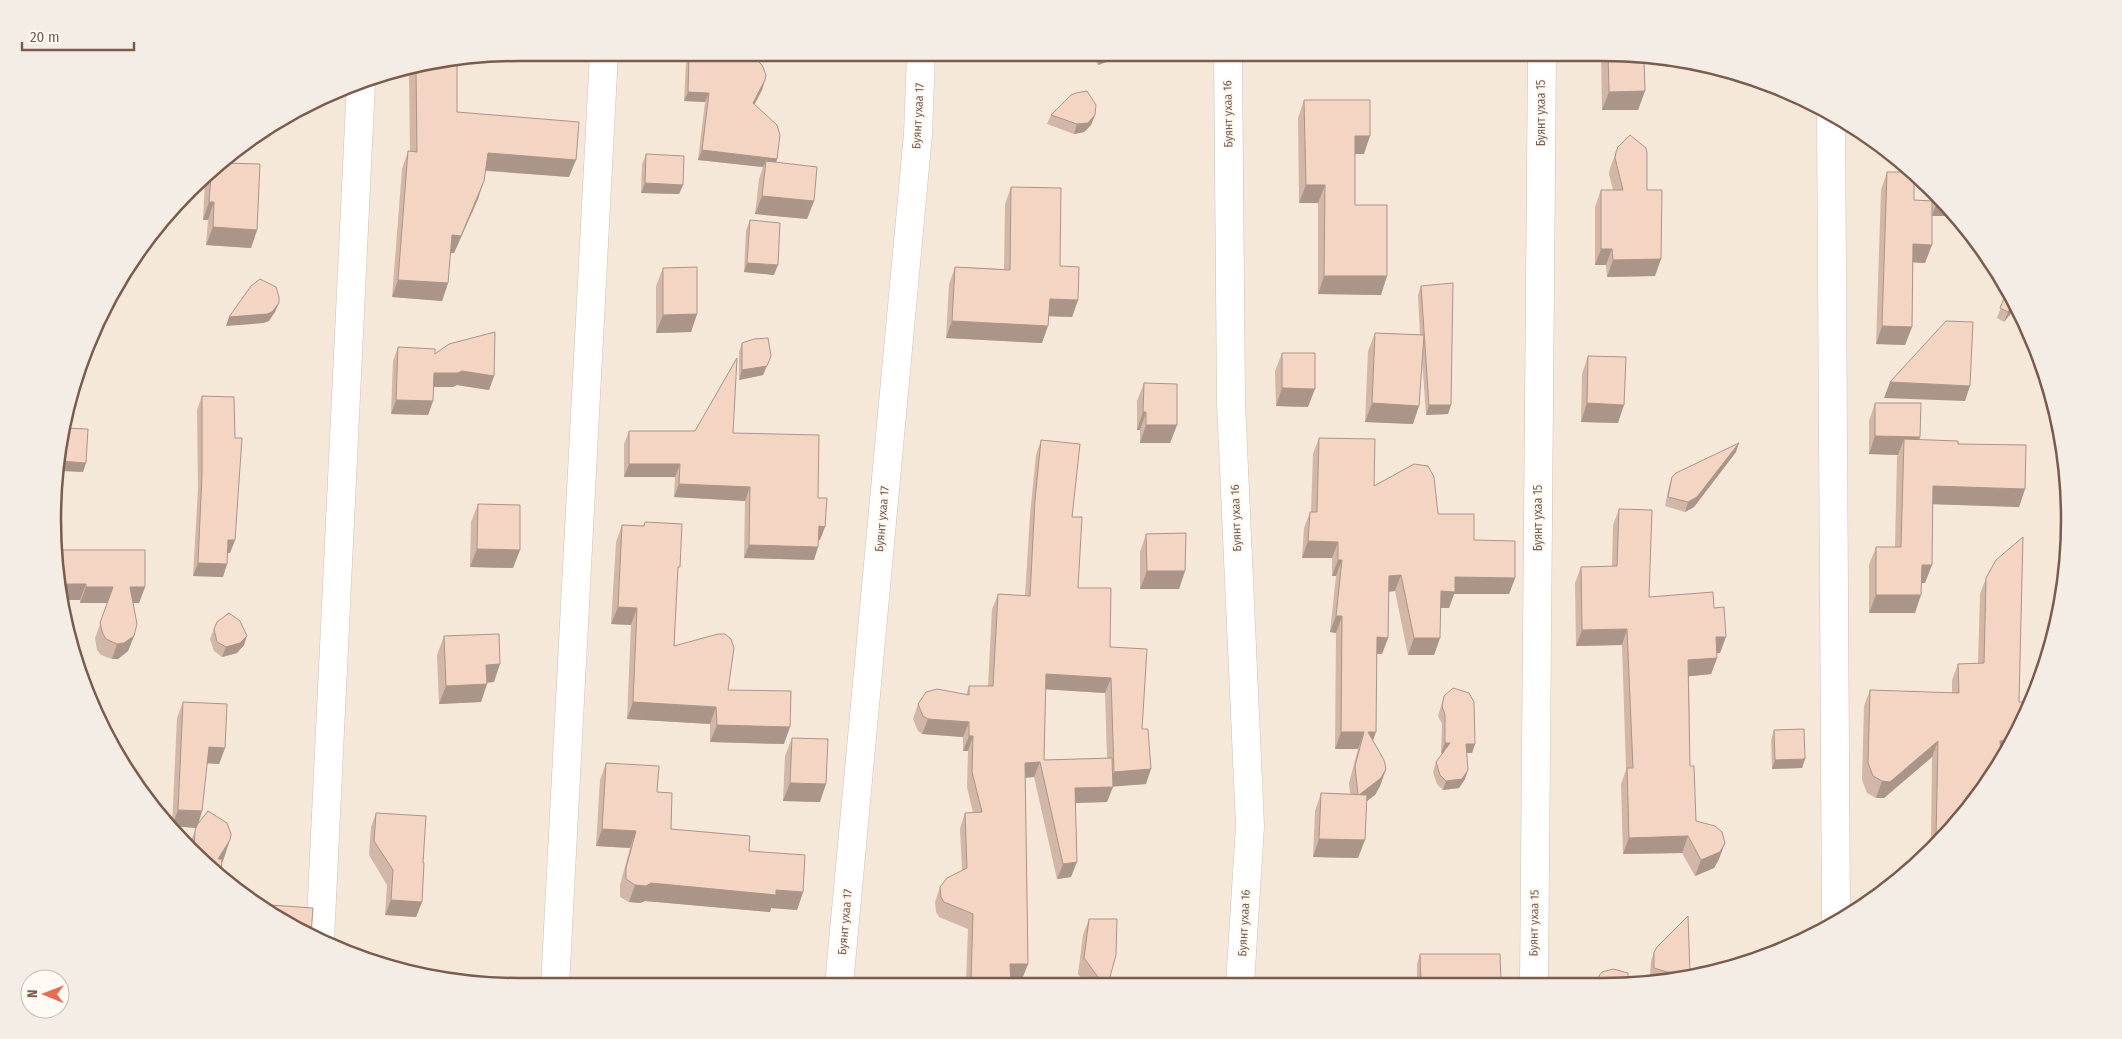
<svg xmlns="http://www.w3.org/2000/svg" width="2122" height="1039" font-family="'Fira Sans Condensed',sans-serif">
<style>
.residential{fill:#f5e8d9}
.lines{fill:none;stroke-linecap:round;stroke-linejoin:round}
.street-casing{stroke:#d3bfb2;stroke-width:29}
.street{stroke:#fff;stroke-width:28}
.wall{fill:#d2b6a7;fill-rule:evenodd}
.shaded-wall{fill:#ab9488}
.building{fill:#f4d4c2;stroke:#ab9488}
.labels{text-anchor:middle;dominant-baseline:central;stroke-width:4.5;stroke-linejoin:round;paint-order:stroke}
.street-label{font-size:12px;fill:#7b5b4c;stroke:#fffaf3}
.rim{fill:none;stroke:#7b5b4c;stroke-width:2.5}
</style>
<rect width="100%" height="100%" fill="#fdf6eb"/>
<path class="residential" d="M520,53H1603L1694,62L1781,88L1862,131L1933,189L1991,260L2034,341L2061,429L2069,520L2060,611L2034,698L1973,804L1887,890L1781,951L1664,982L519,986L428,977L341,951L260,908L189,850L101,726L57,581L62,428L88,341L131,260L235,149L369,77Z"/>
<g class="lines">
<defs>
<g id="street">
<path d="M1228,53L1231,402L1250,826L1240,984"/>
<path d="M1831,115L1836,919"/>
<path d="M320,940L361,82"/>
<path d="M1534,983L1542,53"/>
<path d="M839,985L918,134L921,53"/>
<path d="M555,986L604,53"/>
</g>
</defs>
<use href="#street" class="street-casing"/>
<use href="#street" class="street"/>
</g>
<g class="wall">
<path d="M1090,52H1119L1112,60L1098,65Z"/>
<path d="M1601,52L1644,57L1645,91L1638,110H1602Z"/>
<path d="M689,54L727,58L765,80L762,90L754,104L777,159L776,162L814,201L807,219L755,214L759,179L763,167L698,160L705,102L684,101L686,63Z"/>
<path d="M457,63V112L569,177L485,171L478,199L454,253H450L448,283L442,301L392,297L402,169L408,151H410L409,76L411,70Z"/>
<path d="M1304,100L1364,154H1355V205L1381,295L1318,294V203H1299L1298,118Z"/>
<path d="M1051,115H1095L1091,125L1084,132L1074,134L1047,124Z"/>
<path d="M1618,147L1647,190L1655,276L1607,277L1606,265H1595V207L1601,190H1613L1609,174L1610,168Z"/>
<path d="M646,154L683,185L679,194L641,193L642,164Z"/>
<path d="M222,163L257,230L251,248L206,245L208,220H203L205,181Z"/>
<path d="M1887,172L1914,200L1931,201V188L1954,216H1932L1925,263L1913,262L1912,327L1905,345L1876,344L1881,190Z"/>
<path d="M1011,187L1060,266L1078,300L1072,317L1049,316L1042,343L946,338L949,284L955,267L1004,269L1005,204Z"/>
<path d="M750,220L774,275L744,272L746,230Z"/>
<path d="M663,268L697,314L691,332L656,333V286Z"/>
<path d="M1421,286L1451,405L1448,414L1426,415L1422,359L1413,424L1365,422L1368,351L1375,333L1420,335L1418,295Z"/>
<path d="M2007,291L2016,307L2004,322L1997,318Z"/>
<path d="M742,343L771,356L763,375L739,380V352Z"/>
<path d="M398,347L435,354L494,376L489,390L457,385L453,387H433V401L428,415L391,414L393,361Z"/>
<path d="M1282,353L1308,407L1276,406L1275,371Z"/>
<path d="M1588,356L1618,423L1581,422L1582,374Z"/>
<path d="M1144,383L1177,425L1170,443H1140V430H1137V401Z"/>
<path d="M202,396L235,540L230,553H228L223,577L193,576L198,488L197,410Z"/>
<path d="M1875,403L1920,437L1919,440L1958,444L2025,489L2019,507L1933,504L1925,583H1921L1915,613H1869V565L1876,547H1895L1897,457L1898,455L1869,454V421Z"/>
<path d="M629,431L733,433L818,498L820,540H818L814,560L744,558L745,501L674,497L675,477H624V444Z"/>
<path d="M1319,438L1374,486L1438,514L1474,540L1515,578L1509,594H1454L1449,608H1440V638L1434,655H1408L1395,591L1389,592L1388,638L1382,654H1377L1373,741L1386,769L1380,786L1375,795L1367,801L1358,858L1313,857L1315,811L1321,793L1350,794L1349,783L1358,749H1335L1336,633L1330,632L1336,576H1332V558H1302L1304,528L1310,512H1311L1313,454Z"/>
<path d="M1041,440L1072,517L1078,588L1110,647L1142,729L1146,784L1113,786L1107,802L1075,803L1071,877L1057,879L1034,777L1025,778L1028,964L1022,979H1011V985H961L962,981H966L968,929L939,917L936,912L935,902L940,887L962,871L960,828L965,813H973L967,787L968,751H963V737L922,734L918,731L913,719L918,704L966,695L969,686H988L992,609L998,594L1025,596L1030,515L1036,455ZM1046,689L1105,693L1107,758L1044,760Z"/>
<path d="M1736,452L1694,507L1685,512L1665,506L1669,486L1672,477Z"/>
<path d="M478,504L520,550L513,568L470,567L471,522Z"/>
<path d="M1619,509L1649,597L1714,608L1720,653H1717V658L1711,674L1689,676L1690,766L1696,821L1719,859L1714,868L1695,876L1682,853L1623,854L1621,784L1626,770L1622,645L1576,646L1575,583L1581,567H1612L1613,525Z"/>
<path d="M645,522L677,574L674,646L728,690L784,744L710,742V724L627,719L631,625L611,624L616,542L622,525L643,526Z"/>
<path d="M1146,534L1185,571L1179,589H1140V552Z"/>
<path d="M1996,560L1973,804L1931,846L1932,757L1884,798H1876L1867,793L1862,780L1864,706L1870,690L1952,693V680L1958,664L1978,663L1980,594L1986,578Z"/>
<path d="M57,581L145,587L139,603H133L134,636L128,651L118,659H112L101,655L97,650L95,638L108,603H80V600H62Z"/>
<path d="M214,629L244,645L237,653L222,657L214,651L210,639Z"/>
<path d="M444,636L494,682L487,683L481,702L439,704L437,655Z"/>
<path d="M1444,696L1475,744L1472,753H1466L1465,779L1459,788L1443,790L1437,784L1433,772L1436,762L1443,753H1441L1442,724L1438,716Z"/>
<path d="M183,702L225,748L219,764L207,763L202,811L198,823L223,861L222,862L221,876L188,848L196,828L172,826L177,718Z"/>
<path d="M1774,730L1805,759L1802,768L1772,769L1771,740Z"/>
<path d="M792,738L820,802L783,801L785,756Z"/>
<path d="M606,763L657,792L671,829L749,851L803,892L797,910L771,908L770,912L645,901L640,903L629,902L620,897V885L630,848L596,846L600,780Z"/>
<path d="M376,813L423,863L422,902L416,917L385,915L387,885L369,855L371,827Z"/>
<path d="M1089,919L1108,984H1086L1078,974L1083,935Z"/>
<path d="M1654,952L1690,973L1689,976L1666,982H1663L1650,977L1651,961Z"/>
<path d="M1420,954L1501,983H1417V964Z"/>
</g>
<g class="shaded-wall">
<path d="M1111,52H1119L1112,60L1098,65L1102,55Z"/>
<path d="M765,80L762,90L750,113L753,103Z"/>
<path d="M1645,91L1638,110H1602L1609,92Z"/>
<path d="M688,92L709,93L705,102L684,101Z"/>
<path d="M305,111L304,114L286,122Z"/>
<path d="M1095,115L1091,125L1084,132L1074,134L1077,124Z"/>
<path d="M1355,136H1370L1364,154H1349Z"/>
<path d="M702,150L777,159L774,169L766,161L763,167L698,160Z"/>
<path d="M488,153L576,160L569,177L481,170Z"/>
<path d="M484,181L478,199L454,253H445L452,235Z"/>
<path d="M645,183L683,185L679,194L641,193Z"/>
<path d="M1306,185H1325L1318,203H1299Z"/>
<path d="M762,196L814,201L807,219L755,214Z"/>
<path d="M1938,198H1940L1954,216H1932Z"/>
<path d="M209,202H214L208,220H203Z"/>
<path d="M213,227L257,230L251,248L206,245Z"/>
<path d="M1913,244L1932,245L1925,263L1906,262Z"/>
<path d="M1601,249H1612L1606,265H1595Z"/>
<path d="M1661,259L1655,276L1607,277L1613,260Z"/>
<path d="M747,263L778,265L774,275L744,272Z"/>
<path d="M1324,276H1387L1381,295L1318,294Z"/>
<path d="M398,280L448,283L442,301L392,297Z"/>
<path d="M1050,299L1078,300L1072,317L1043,316Z"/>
<path d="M279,303L275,312L269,321L264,323L226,326L229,317Z"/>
<path d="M2014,304L2016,307L2004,322L2008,312Z"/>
<path d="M697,314L691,332L656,333L663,315Z"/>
<path d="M952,321L1048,326L1042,343L946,338Z"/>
<path d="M1882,326L1912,327L1905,345L1876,344Z"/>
<path d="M771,356L763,375L739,380L742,370Z"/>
<path d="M462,371L494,376L489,390L457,385L453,387H429L434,373Z"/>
<path d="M1890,382L1970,386L1965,401L1884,398Z"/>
<path d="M1282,388L1315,389L1308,407L1276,406Z"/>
<path d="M396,400L433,401L428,415L391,414Z"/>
<path d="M1372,403L1419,406L1413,424L1365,422Z"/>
<path d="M1587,403L1624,405L1618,423L1581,422Z"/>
<path d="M1429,405H1451L1448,414L1426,415Z"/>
<path d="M1143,412H1146L1140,430H1137Z"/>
<path d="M1146,425H1177L1170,443H1140Z"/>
<path d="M1875,436L1920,437L1914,455L1904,439L1898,455L1869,454Z"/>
<path d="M1739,443L1736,452L1694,507L1685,512L1688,502Z"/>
<path d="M60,461L86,463L83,472L60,471Z"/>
<path d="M629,464H680L675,477H624Z"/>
<path d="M679,484L750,487L745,501L674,497Z"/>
<path d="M1933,486L2025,489L2019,507L1927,504Z"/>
<path d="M819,526L825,527L820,540L814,539Z"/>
<path d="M228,540H235L230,553H223Z"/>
<path d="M1308,541L1338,542L1332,558H1302Z"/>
<path d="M749,545L818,547L814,560L744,558Z"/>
<path d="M477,549L520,550L513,568L470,567Z"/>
<path d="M1338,560H1342L1336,576H1332Z"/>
<path d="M198,563L227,564L223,577L193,576Z"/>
<path d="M1922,565H1932L1925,583H1915Z"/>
<path d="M1147,571H1185L1179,589H1140Z"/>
<path d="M1401,575L1395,591L1383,592L1389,576Z"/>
<path d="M1455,577L1515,578L1509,594H1454L1449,608H1435L1441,591Z"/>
<path d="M58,584H86L80,600H62Z"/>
<path d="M86,587H113L108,603H80Z"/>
<path d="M130,587H145L139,603H124Z"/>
<path d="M1876,595H1921L1915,613H1869Z"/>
<path d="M618,607L637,608L631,625L611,624Z"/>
<path d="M1336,616H1342L1336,633L1330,632Z"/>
<path d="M1627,629L1622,645L1576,646L1582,630Z"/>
<path d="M134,636L128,651L118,659H112L117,644Z"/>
<path d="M247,636L244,645L237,653L222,657L226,647Z"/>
<path d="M1377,637L1388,638L1382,654H1371Z"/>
<path d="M1716,637H1726L1720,653L1710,654Z"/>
<path d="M1414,638H1440L1434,655H1408Z"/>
<path d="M1717,658L1711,674L1683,677L1688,660Z"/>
<path d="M500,664L494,682L480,683L486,665Z"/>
<path d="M1046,674L1111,678L1105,693L1040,689Z"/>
<path d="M487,684L481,702L439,704L446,686Z"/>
<path d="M633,702L716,707L710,724L627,719Z"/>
<path d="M928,719L969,722L963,737L922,734Z"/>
<path d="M717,725L790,727L784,744L710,742Z"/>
<path d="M1341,732H1364L1358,749H1335Z"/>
<path d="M1368,732H1376L1370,749Z"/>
<path d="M969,736H973L968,751H963Z"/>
<path d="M2010,740L2000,757V741Z"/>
<path d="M1938,741L1932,757L1884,798H1876L1882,781Z"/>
<path d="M1445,743H1450L1446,753H1441Z"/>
<path d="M1466,744H1475L1472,753H1462Z"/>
<path d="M209,747L225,748L219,764L203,763Z"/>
<path d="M1805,759L1802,768L1772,769L1775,760Z"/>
<path d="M1040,762L1034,777L1020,778L1025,763Z"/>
<path d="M1151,769L1146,784L1108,787L1114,772Z"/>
<path d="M1386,769L1380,786L1375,795L1352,812L1358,796Z"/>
<path d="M1468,770L1465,779L1459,788L1443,790L1446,781Z"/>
<path d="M790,783L826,784L820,802L783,801Z"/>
<path d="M1113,787L1107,802L1070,803L1075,788Z"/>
<path d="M178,810L202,811L197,828L172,826Z"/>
<path d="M602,829L636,831L630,848L596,846Z"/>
<path d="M1688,836L1682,853L1623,854L1629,838Z"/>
<path d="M1319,839L1365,840L1358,858L1313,857Z"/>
<path d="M230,840L223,861L216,871L218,859Z"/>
<path d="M1725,843L1719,859L1714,868L1695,876L1701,860Z"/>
<path d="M1077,862L1071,877L1057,879L1063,864Z"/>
<path d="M651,883L803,892L797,910L771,908L770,912L645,901L640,903L629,902L635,885Z"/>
<path d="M391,900L422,902L416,917L385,915Z"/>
<path d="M1010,964H1028L1022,979H1005Z"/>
<path d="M1667,972L1690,973L1689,976L1666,982H1663Z"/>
<path d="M1501,982V983H1420H1421Z"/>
</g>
<g class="building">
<path d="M1100,52H1111L1102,55Z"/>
<path d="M1608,53L1644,57L1645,91L1609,92Z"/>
<path d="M689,54L727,56V58L753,59L758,61L762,65L766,75L765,80L753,103L777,125L780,135L777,159L702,150L709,93L688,92Z"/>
<path d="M457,63V112L579,122L576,160L488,153L484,181L461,236L452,235L448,283L398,280L408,151L417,152L416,70Z"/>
<path d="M1087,91L1096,105L1095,115L1088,123L1077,124L1051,115L1071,95L1076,93Z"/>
<path d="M1304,100H1370V136H1355V205H1387V276H1324L1325,185H1306Z"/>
<path d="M1630,135L1646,148L1647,153V190H1662L1661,259L1613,260L1612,249H1601V190H1623L1615,158L1616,152L1618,147Z"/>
<path d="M646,154L684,156L683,185L645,183Z"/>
<path d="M766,161L817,167L814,201L762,196Z"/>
<path d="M222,163L260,164L257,230L213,227L214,202H209L211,175Z"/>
<path d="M1887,172H1912L1914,174V200L1932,201V245L1913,244L1912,327L1882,326Z"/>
<path d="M1011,187L1061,188L1060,266L1079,267L1078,300L1050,299L1048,326L952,321L955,267L1010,270Z"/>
<path d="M750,220L780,223L778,265L747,263Z"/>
<path d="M697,267V314L663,315V268Z"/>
<path d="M260,279L276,287L279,297V303L272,312L267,314L229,317L251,286Z"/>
<path d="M1453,283L1451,405H1429L1421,286Z"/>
<path d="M2007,291L2014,304L2008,312L2000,308Z"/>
<path d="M1946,321L1973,322L1970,386L1890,382Z"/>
<path d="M495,332L494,376L462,371L458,373H434L433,401L396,400L398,347L435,349V354L449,344Z"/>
<path d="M1375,333L1424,335L1419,406L1372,403Z"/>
<path d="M768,338L771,356L767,366L742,370V343L754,339Z"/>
<path d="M1282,353H1315V389L1282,388Z"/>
<path d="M1588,356L1626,357L1624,405L1587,403Z"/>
<path d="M737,358L733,433L819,435L818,498H827L825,527L819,526L818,547L749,545L750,487L679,484L680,464H629V431H695Z"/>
<path d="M1144,383L1177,384V425H1146V412H1143Z"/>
<path d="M202,396L234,397L235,438H242L235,540H228L227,564L198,563L202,475Z"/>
<path d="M1875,403H1921L1920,437L1875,436Z"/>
<path d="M62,428L88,429L86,463L60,461Z"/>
<path d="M1319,438L1375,439L1374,486L1414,464L1428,466L1434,477L1438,514H1474V540L1515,541V578L1455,577V592L1441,591L1440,638H1414L1401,575L1389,576L1388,638L1377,637L1376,732H1368L1384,760L1386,769L1381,778L1359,795H1358L1355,766L1364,732H1341L1342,616H1336L1342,560H1338V542L1308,541L1310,512H1317Z"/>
<path d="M1904,439L1958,441V444L2026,445L2025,489L1933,486L1932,565H1922L1921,595H1876V547H1901Z"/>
<path d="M1041,440L1080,444L1072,517H1082L1078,588H1111L1110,647L1147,649L1142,729H1148L1151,769L1114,772L1111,678L1046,674L1044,760L1112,758L1113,787L1075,788L1077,862L1063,864L1040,762L1025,763L1028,964H1010L1011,985H962V981H971L973,914L944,902L941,897L940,887L947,878L967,868L965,813L982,812L972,772L973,736H969V722L928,719L923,716L918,704L926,692L937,689L969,695V686H993L998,594L1030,596L1035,500Z"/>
<path d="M1739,443L1697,497L1688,502L1668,497L1672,477L1676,473Z"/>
<path d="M478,504L520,505V550L477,549Z"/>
<path d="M1619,509L1652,510L1649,597L1713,592L1714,608L1724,607L1726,637H1716L1717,658L1688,660L1690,766H1694L1696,821L1715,826L1722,832L1725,843L1720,852L1701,860L1688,836L1629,838L1627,768H1633L1627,629L1582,630L1581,567L1617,566Z"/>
<path d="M645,522L682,524L680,567H678L674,646L718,634H725L731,639L734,648L728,690L791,691L790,727L717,725L716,707L633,702L637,608L618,607L622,525L644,526Z"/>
<path d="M1186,533L1185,571H1147L1146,534Z"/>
<path d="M2023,537L2019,702H2032L2010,740L2000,741L2001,755L1973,804L1937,839H1936L1938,741L1890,782L1882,781L1873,776L1868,763L1870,690L1959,693L1958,664L1984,663L1986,578L1996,560Z"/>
<path d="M58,550H145V587H130L137,624L134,636L124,643L117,644L106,639L103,634L100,623L113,587H86V584H58L57,581Z"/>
<path d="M229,613L240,621L247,636L240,643L226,647L217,642L214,629L217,622Z"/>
<path d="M499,634L500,664L486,665L487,684L446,686L444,636Z"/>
<path d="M1453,688L1469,693L1474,702L1475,744H1466L1468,770L1462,779L1446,781L1440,775L1436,762L1450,743H1445V715L1442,706L1444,696Z"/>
<path d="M183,702L227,704L225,748L209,747L202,811L178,810Z"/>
<path d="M1804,729L1805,759L1775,760L1774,730Z"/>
<path d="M792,738L828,739L826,784L790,783Z"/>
<path d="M606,763L659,766L657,792L672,793L671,829L750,836L749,851L805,855L803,892L776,890V895L651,883L646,886L635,885L626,879V868L636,831L602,829Z"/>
<path d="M1321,793L1367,795L1365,840L1319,839Z"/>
<path d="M208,811L227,823L231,834L230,840L218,859H222L221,876L194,854L195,831L197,825Z"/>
<path d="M376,813L426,816L423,863H424L422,902L391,900L393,870L374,841Z"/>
<path d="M255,904L313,908L311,935L260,908Z"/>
<path d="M1688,916L1690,973L1667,972L1654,968V952L1657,947Z"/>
<path d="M1089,919H1117L1116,955L1108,984H1103L1084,958Z"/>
<path d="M1420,954H1500L1501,982L1421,983Z"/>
<path d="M1613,969L1628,973V983H1597L1599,976L1602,972Z"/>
</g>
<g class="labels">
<g class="street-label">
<text transform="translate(1541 113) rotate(-90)">Буянт ухаа 15</text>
<text transform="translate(1228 114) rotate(-91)">Буянт ухаа 16</text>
<text transform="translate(918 116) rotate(-87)">Буянт ухаа 17</text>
<text transform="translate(1236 518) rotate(-92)">Буянт ухаа 16</text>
<text transform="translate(1538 518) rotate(-90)">Буянт ухаа 15</text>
<text transform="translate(882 519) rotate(-85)">Буянт ухаа 17</text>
<text transform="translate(845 922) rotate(-85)">Буянт ухаа 17</text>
<text transform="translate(1244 923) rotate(-87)">Буянт ухаа 16</text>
<text transform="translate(1534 923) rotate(-89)">Буянт ухаа 15</text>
</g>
</g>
<path d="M0 0H2122V1039H0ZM519 61H1603A458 458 0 0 1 2061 519V520A458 458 0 0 1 1603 978H519A458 458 0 0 1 61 520V519A458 458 0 0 1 519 61Z" fill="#f4ede6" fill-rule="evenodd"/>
<path class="rim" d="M519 61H1603A458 458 0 0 1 2061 519V520A458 458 0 0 1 1603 978H519A458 458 0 0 1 61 520V519A458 458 0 0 1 519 61Z"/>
<g transform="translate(45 994) rotate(271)"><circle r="24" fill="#fffaf3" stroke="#cabab0"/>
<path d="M0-4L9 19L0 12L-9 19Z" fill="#ea6b4e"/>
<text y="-8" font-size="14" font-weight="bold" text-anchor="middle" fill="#7b5b4c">N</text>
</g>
<path d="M22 42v8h112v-8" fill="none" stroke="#7b5b4c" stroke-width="2.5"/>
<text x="30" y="42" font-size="15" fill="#7b5b4c" stroke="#fffaf3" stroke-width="4" paint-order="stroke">20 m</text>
</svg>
